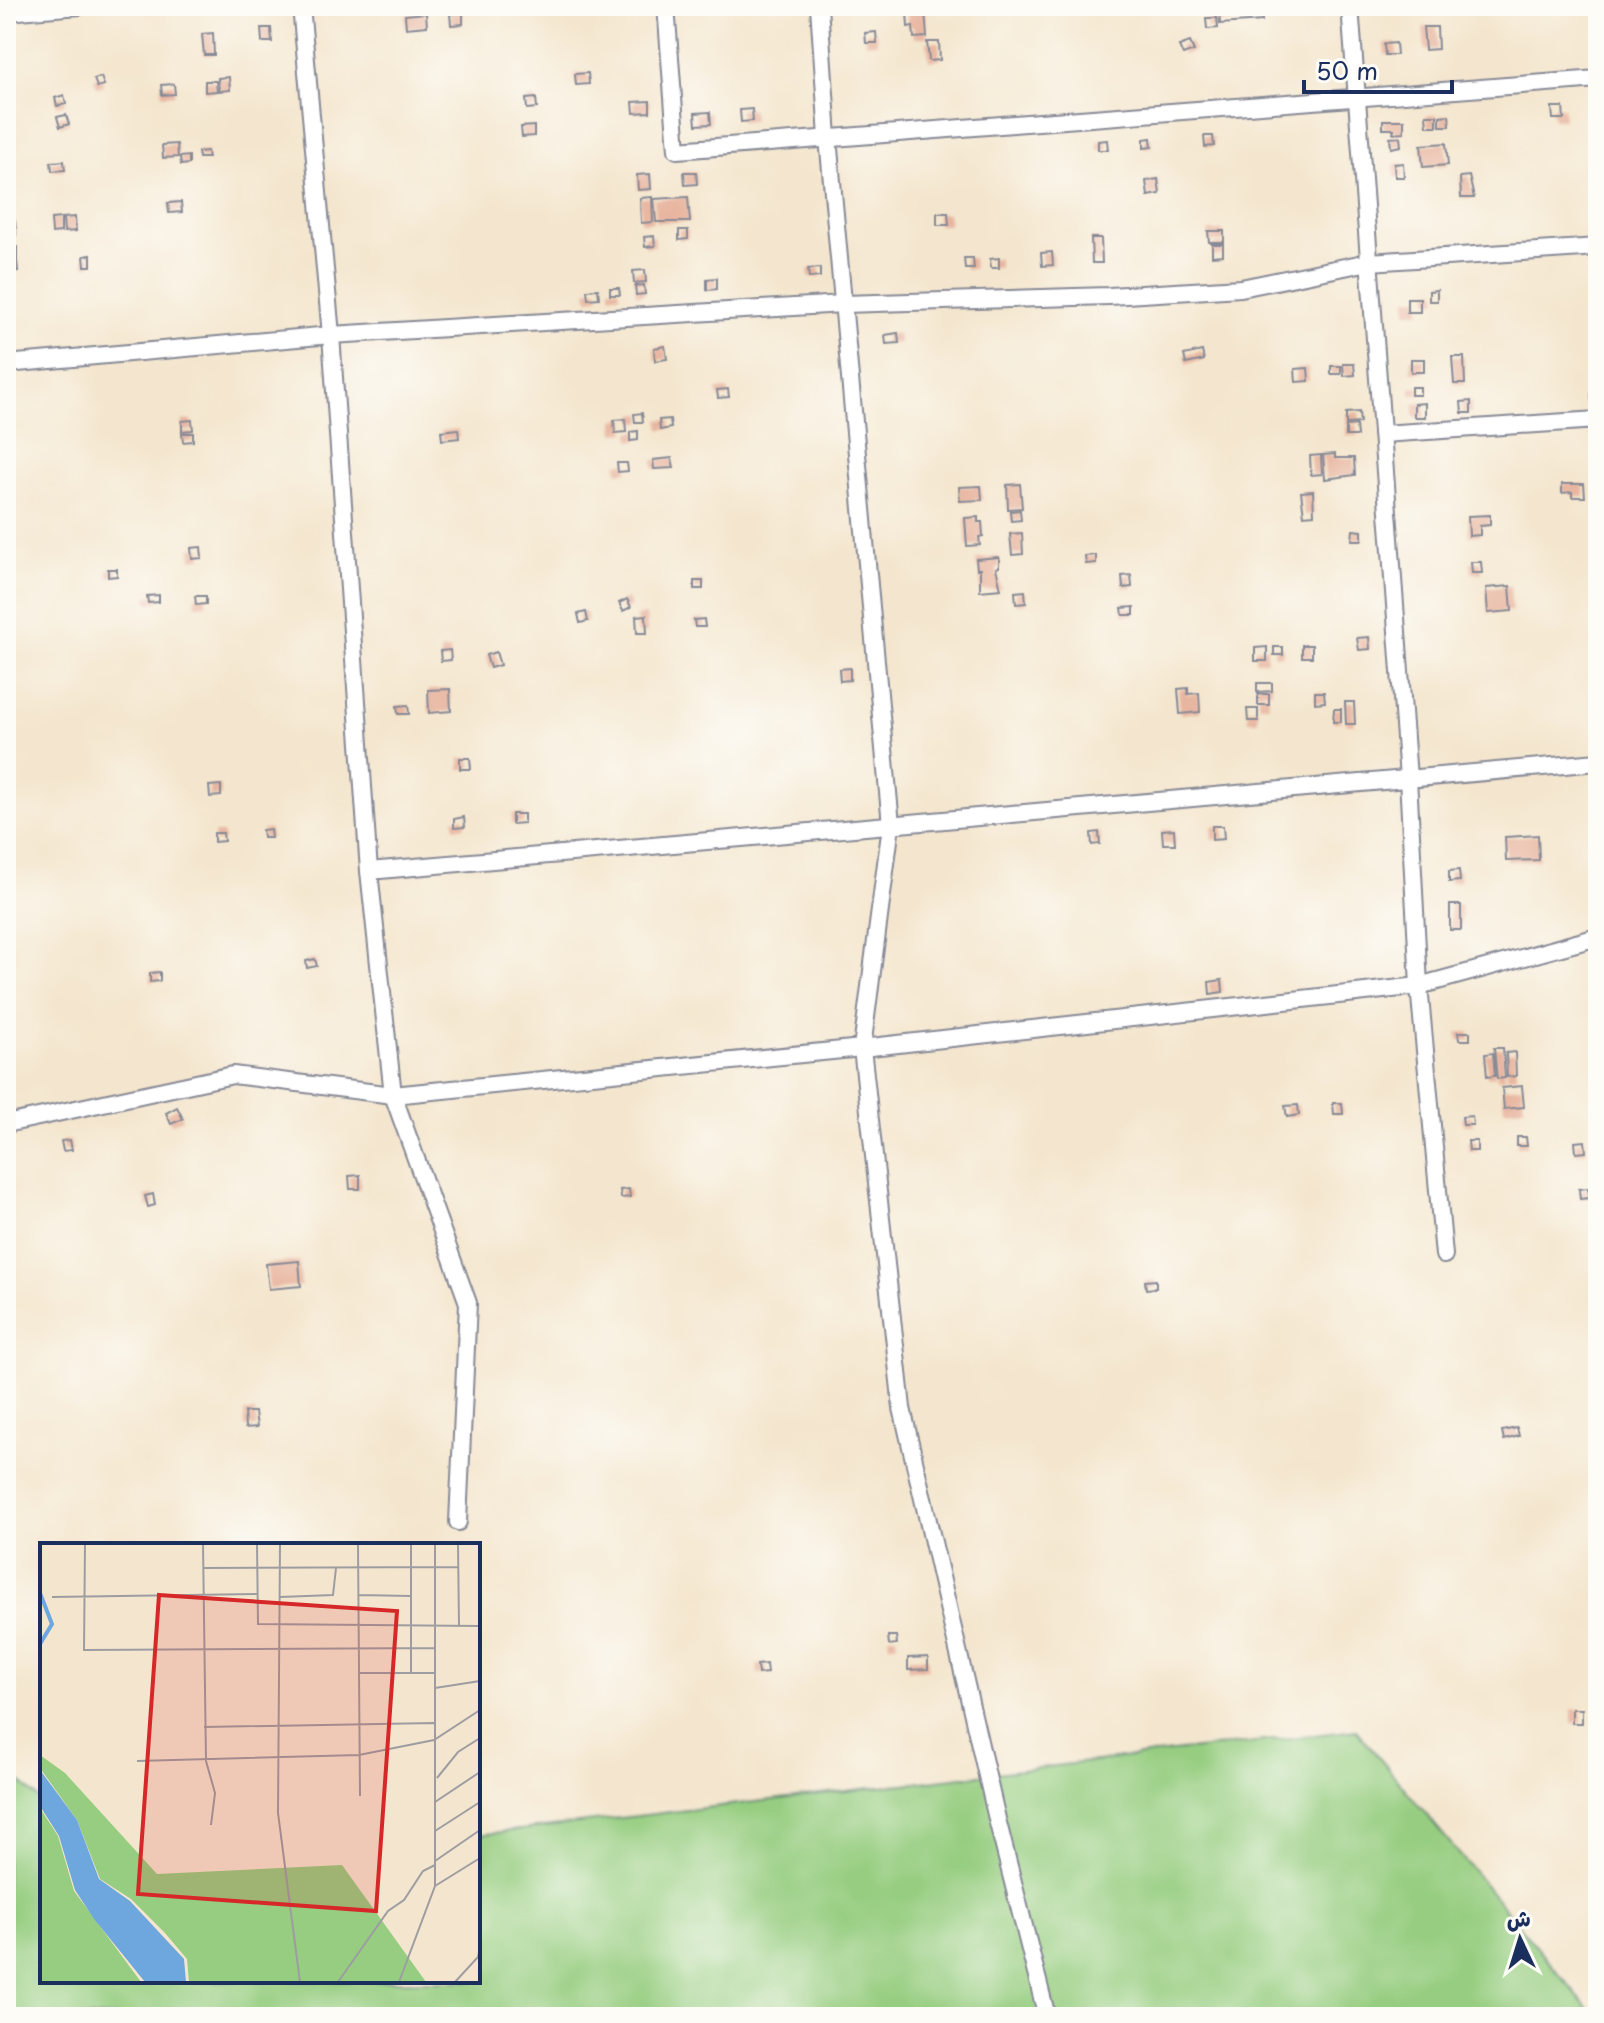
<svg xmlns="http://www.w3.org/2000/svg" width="1604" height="2023" font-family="'Playpen Sans','Playpen Sans Arabic',sans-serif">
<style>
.green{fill:#96cd80;stroke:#587e6f;stroke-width:2}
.building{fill:#e8b6a0}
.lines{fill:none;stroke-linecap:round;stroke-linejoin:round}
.minor-casing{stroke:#888a96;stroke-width:20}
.minor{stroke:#fff;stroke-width:16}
.inset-river{fill:none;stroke:#6da7dd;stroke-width:4}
.inset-road{fill:none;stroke:#9d9da1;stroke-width:2}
.view{fill:#d62828;fill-opacity:0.15;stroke:#d62828;stroke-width:4}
.inset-edge{fill:none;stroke:#1b2f5e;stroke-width:4}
</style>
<rect width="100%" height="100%" fill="#fdfcf7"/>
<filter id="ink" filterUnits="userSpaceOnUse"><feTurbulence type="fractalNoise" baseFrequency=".0125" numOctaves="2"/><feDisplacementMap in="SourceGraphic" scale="16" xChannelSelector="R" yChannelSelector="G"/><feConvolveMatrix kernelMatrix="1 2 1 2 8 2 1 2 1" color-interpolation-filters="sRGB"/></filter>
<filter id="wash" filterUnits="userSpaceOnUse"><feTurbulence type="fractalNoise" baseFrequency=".006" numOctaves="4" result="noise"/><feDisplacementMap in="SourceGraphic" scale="32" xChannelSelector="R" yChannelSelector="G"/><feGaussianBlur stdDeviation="1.8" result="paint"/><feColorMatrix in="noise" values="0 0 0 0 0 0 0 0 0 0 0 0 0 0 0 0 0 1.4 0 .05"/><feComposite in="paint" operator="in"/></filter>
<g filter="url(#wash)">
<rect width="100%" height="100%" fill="#f4e6ce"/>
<path class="green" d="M1356,1730L1595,2017H6V1768L42,1802V1981H478V1835Z"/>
<g id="blocks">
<g class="building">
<path d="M1219,6H1261L1262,21L1220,24Z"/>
<path d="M925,11L927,37L914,38L913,26L908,27L907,12Z"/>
<path d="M426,13L427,26L406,28L405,15Z"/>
<path d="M463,13V24L451,25L450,14Z"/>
<path d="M1206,18H1217L1218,28L1207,29Z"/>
<path d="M1423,27H1437L1438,49L1425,50Z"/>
<path d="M261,28H271L272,42H262Z"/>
<path d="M876,32L877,43H866L865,33Z"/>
<path d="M213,33L214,55H204L202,34Z"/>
<path d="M927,42H939L940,60L929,61Z"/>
<path d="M1190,42L1194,51L1183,55L1179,46Z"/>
<path d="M1396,43L1397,55H1385L1384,44Z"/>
<path d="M588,73L589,84L576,85L575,74Z"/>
<path d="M101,77L104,85L97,87L94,79Z"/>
<path d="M229,77L230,90L219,91L218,78Z"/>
<path d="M205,81H216L217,91L205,92Z"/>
<path d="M174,84L175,94L162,95L161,85Z"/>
<path d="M64,95L66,104L57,106L55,98Z"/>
<path d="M536,98L537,108L527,109L526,99Z"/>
<path d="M650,101V112L634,113L633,102Z"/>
<path d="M1552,107H1563L1564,119H1553Z"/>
<path d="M752,109L753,121L741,122L740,110Z"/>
<path d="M710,112L711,124L696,125L695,113Z"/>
<path d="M66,115L69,124L60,127L57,117Z"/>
<path d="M1426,115H1437V126H1427Z"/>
<path d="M1449,115L1450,126H1440V116Z"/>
<path d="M1383,120H1404V132L1393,133L1394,129H1383Z"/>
<path d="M534,126V136L522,137L521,127Z"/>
<path d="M1204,136H1213L1214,146L1205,147Z"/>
<path d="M1400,137L1401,146L1391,148L1390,138Z"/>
<path d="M1151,138L1152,147L1144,148V139Z"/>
<path d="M1107,140L1108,150H1098V141Z"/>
<path d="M1446,143L1448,165L1423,167L1421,145Z"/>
<path d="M177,144L178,157L163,158L162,145Z"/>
<path d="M207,151L208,158H199L198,152Z"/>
<path d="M189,156V164L181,165L180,157Z"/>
<path d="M64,161L65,170L52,171L51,162Z"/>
<path d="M1403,163L1404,177H1395L1394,164Z"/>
<path d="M684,172H696L697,184L685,185Z"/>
<path d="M650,174L651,189L638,190L637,175Z"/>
<path d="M1469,176L1474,198H1461L1460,177Z"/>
<path d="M1158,179L1160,194L1148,196L1146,181Z"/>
<path d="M652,197L653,222L641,223L640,198Z"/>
<path d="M688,197L690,222H656L654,199Z"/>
<path d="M181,202L182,212L169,213L168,203Z"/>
<path d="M937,213H948L949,225H937Z"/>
<path d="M75,217L76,231L64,232L63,218Z"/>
<path d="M61,218V232L52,233L51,219Z"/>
<path d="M15,221L16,235L6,236V222Z"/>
<path d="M679,230H688V239L679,240Z"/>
<path d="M1208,231H1224V242H1209Z"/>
<path d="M654,236L655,246L645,247L644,237Z"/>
<path d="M1091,238H1101L1102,263H1092Z"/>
<path d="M1212,244H1223V255L1212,256Z"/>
<path d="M17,247V259L6,260V248Z"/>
<path d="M1052,252L1053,265L1042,266L1041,253Z"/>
<path d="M91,255V266H85L84,256Z"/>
<path d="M964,258H973L974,269H965Z"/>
<path d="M999,258V268H991L990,259Z"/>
<path d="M6,261H17L18,271L7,272Z"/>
<path d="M820,268V277L809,278L808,269Z"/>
<path d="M645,270L646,282L634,283L633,271Z"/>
<path d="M717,278V289L707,290V279Z"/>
<path d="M644,285L645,294L636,295L635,286Z"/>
<path d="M610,288H619L620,295H610Z"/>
<path d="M598,289L599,298L588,299L587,290Z"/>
<path d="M1437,290V301H1429V291Z"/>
<rect x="1407" y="298" width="13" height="14"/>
<path d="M898,333L899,343L886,344L885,335Z"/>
<path d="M665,346L667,359L655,361L654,348Z"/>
<path d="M1202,351L1204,360L1186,364L1184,355Z"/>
<path d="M1452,357H1464L1465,384H1454Z"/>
<rect x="1411" y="359" width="13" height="13"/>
<path d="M1343,364H1354L1355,375L1344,376Z"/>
<rect x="1331" y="366" width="10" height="8"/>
<path d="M1308,368L1309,381L1296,382L1295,369Z"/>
<rect x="1411" y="387" width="9" height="8"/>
<path d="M728,389L729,397L718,398L717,390Z"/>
<path d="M1598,393V406L1592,407L1591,394Z"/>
<path d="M1471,401V413H1462L1461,402Z"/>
<path d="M1425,403V417H1414V404Z"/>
<path d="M1359,412L1360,423L1346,424V413Z"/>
<path d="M642,413L643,422H635L634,414Z"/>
<path d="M625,419L626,432L615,433L614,420Z"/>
<path d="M670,419L671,428L660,430L659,420Z"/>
<path d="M192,420L193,430L182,431V421Z"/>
<path d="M1356,425L1357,436H1346V426Z"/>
<path d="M458,429L459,438L442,440L441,431Z"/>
<path d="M638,431V440L630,441V432Z"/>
<path d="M182,433H193V441L183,442Z"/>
<path d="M1335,454V458H1354L1355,475L1325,479L1323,455Z"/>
<path d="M1321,455L1322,474L1311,475L1310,456Z"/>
<path d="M672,458L674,468L654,469L653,460Z"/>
<path d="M617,463H627L628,471L618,472Z"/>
<path d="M1020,484L1022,508L1008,509L1007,485Z"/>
<path d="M1562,484H1584L1585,497H1572V492L1562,493Z"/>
<path d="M981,486L982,500L960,501L959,487Z"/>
<path d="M1313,491L1314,514L1304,515L1301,492Z"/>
<path d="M1020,510L1021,520L1011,521L1010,511Z"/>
<path d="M1490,515V525L1480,526V535L1469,536L1468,516Z"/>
<path d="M978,517V522H982L983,536L979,537L980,545L967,546L965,518Z"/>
<path d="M1353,530L1362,531V540H1352Z"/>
<path d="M1022,533L1023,554L1012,555L1010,534Z"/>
<path d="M201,547L202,558L192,559L191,548Z"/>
<path d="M1096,555V563L1086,564L1085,556Z"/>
<path d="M999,557V567L996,568L1001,589L980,591V569H977L976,559Z"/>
<path d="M1471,562H1481L1482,573H1472Z"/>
<path d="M108,569H117V576L108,577Z"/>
<path d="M1131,575L1132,587L1123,588L1122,576Z"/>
<rect x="694" y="581" width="9" height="8"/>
<path d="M1510,586L1512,611L1488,613L1486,588Z"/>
<path d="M1025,591L1026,603L1016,604L1015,592Z"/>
<path d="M159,595V602L148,603L147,596Z"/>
<path d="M195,596H206V604L196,605Z"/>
<path d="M627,599L631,607L623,611L619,603Z"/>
<path d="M1134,607V615H1123L1122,608Z"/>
<path d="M586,612L588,621L580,623L578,614Z"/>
<path d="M646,615L647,633H637L636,616Z"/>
<path d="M704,619L705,627H695L694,620Z"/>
<path d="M1369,637L1370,649L1359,650L1357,638Z"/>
<rect x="1302" y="645" width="10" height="12"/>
<path d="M1267,647V661H1255V648Z"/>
<rect x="1274" y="647" width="9" height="8"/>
<path d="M450,650L451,660L441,661L440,651Z"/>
<path d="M496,652L500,665L490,668L486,655Z"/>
<path d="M850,668V680L840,681L839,669Z"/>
<path d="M1257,683H1272V691L1257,692Z"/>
<path d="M1188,688V694L1199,693L1200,712L1180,714L1178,689Z"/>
<path d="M450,689L451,711L429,713L428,690Z"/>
<path d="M1315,692H1324L1325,702L1315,703Z"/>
<rect x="1258" y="694" width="11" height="11"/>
<path d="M1345,702H1354L1355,724H1346Z"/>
<path d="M408,705L409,714H398L397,706Z"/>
<path d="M1247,709H1258V721H1248Z"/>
<path d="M1334,709H1341V722H1333Z"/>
<path d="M460,758H470L471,769H460Z"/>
<path d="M221,785V796L210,797L209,786Z"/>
<path d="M512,814H524V823L512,824Z"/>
<path d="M464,817L465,827L454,828V819Z"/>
<path d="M1212,826H1223L1224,839L1212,840Z"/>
<path d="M270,829L271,838H263L262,830Z"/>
<path d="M1174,829L1175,844H1163L1162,830Z"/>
<path d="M1099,832L1100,844L1092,845L1091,833Z"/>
<path d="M214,833H223L224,841L214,842Z"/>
<path d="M1538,835L1539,860L1506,861L1505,837Z"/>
<path d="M1459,870L1460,881L1449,882V871Z"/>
<rect x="1450" y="905" width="11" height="25"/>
<path d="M315,959L317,966L307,968L306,961Z"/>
<path d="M160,972V981L150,982V973Z"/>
<path d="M1222,980L1223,992L1210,994L1209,982Z"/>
<path d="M1458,1032H1470V1040H1459Z"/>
<path d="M1494,1048H1503L1505,1078L1497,1079Z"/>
<path d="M1515,1052L1516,1076L1507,1077L1506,1053Z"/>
<path d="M1493,1053L1495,1076L1487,1077L1485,1054Z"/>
<path d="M1522,1086L1524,1107L1504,1109L1502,1088Z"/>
<path d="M1333,1103H1342L1343,1114H1334Z"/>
<path d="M1298,1105L1299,1115L1287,1117L1285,1106Z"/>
<path d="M177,1107L183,1119L171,1124L166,1113Z"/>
<path d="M1472,1116L1473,1125H1463L1462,1117Z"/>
<path d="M1517,1137H1526L1527,1146H1517Z"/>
<path d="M70,1140L72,1150L63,1151L61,1141Z"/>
<path d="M1468,1141H1477V1151H1469Z"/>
<path d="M1585,1141L1586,1152L1576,1153L1575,1142Z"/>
<path d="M360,1175V1189H350L349,1176Z"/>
<path d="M1588,1188L1590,1198L1580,1199L1579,1189Z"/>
<path d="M629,1189L630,1197L621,1198L620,1190Z"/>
<path d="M153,1194L155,1205L148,1207L145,1196Z"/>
<path d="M299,1261L301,1286L269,1289L266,1264Z"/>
<path d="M1156,1280V1288L1146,1289L1145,1281Z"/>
<path d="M244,1412H255L257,1427L245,1428Z"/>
<path d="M1517,1428L1519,1436L1504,1440L1502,1431Z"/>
<path d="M888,1636H896L897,1644L889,1645Z"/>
<path d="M928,1657V1669L908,1670V1658Z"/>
<path d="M766,1664L767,1673L758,1674L757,1665Z"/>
<rect x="1572" y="1709" width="10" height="14"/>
</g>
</g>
</g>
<g filter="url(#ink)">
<use href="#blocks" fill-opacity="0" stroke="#888a96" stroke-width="2"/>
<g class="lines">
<defs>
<g id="minor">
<path d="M301,6L331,335L369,871L393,1095L468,1303L458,1522"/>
<path d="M666,6L677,150L1598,79"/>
<path d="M819,6L828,138L891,825L862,1048L902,1408L997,1819L1047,2017"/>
<path d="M1350,6L1408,778L1419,986L1444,1255"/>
<path d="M6,12L80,6"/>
<path d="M6,364L331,335L843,304L1109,296L1241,288L1369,262L1598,247"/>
<path d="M1382,434L1598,420"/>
<path d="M369,871L1598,762"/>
<path d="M6,1124L233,1075L393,1095L862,1048L1419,986L1598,937"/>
</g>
</defs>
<use href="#minor" class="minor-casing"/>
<use href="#minor" class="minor"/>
</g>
</g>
<g transform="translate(40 1543)">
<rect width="440" height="440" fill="#f4e6ce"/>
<path d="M0,212L25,230L117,331L302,322L386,439H149L147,416L125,390L91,356L60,336L37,277L0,225ZM0,265L18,293L34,348L101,439H0Z" fill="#96cd80"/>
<path d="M0,227L37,277L59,336L90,358L144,416L146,439H105L54,376L35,347L19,293L0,263Z" fill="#6da7dd"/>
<path class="inset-river" d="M0,50L12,81L0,101"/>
<path class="inset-road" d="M45,1L44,107L395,105M163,1L166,218L175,250L171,282M217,1L218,81L440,83M240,1L238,270L260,439M353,1H395V343L359,439M418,1L419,83M163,25L419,24M319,52L370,53M12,54L217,51M240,54L293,52L296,25M319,130H395M371,130V1M395,145L440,138M164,184L394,180M97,218L319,212L394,197L440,167M397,235L418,209L440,195M320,253L318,1H325M395,259L440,229M395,288L440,259M395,318L440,287M395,343L440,315M298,439L348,368L364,357L383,328L395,322M415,439L438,414L440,404"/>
<path class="view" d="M119,52L357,68L336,368L98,351Z"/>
<rect width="440" height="440" class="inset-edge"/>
</g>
<rect width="1604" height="2023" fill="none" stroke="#fdfcf7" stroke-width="32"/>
<g transform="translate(1520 1939) rotate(356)" stroke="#fdfcf7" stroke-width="6" paint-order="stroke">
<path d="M0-6L14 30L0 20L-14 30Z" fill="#1b2f5e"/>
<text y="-12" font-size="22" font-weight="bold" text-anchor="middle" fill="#1b2f5e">ش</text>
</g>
<path d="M1304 80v12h148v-12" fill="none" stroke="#1b2f5e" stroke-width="4"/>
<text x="1316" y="80" font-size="24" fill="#1b2f5e" stroke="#fdfcf7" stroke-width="6" paint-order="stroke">50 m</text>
</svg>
